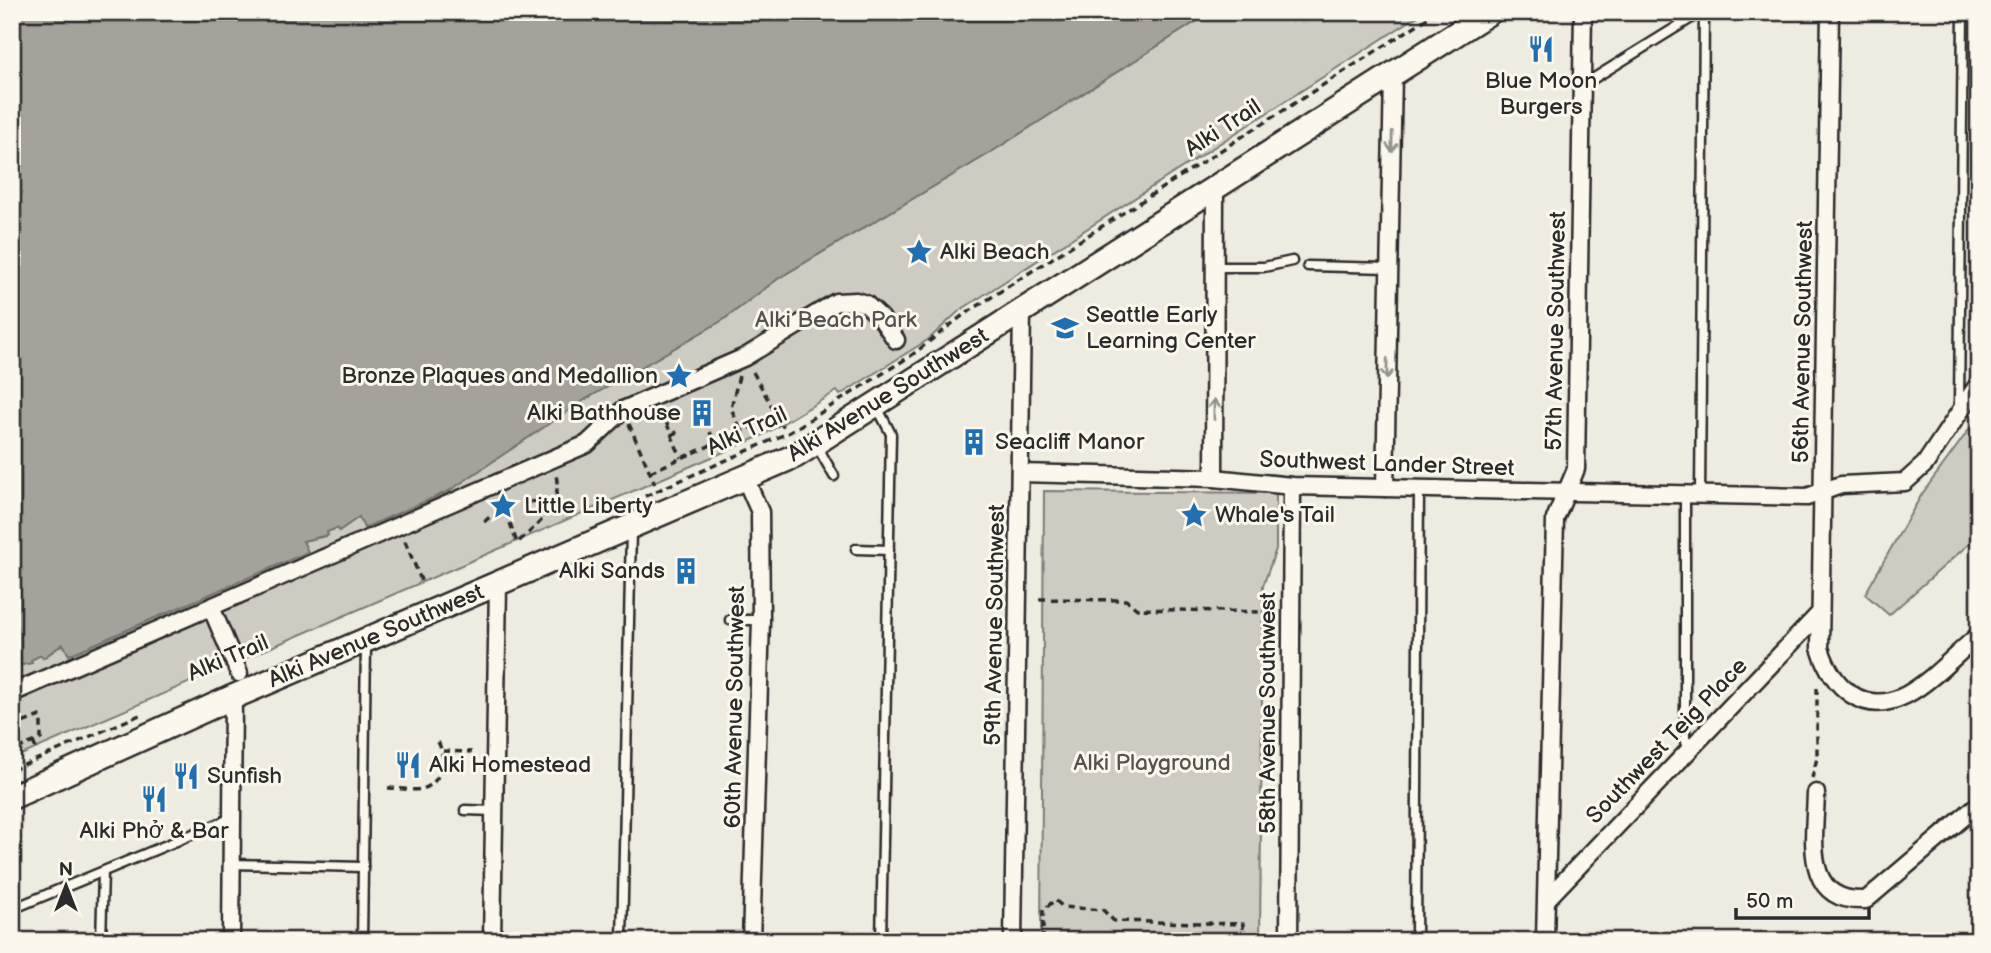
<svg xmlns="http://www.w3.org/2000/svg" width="1991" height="953" font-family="'Balsamiq Sans',sans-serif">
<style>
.green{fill:#cecbc2;stroke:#7c7b76;stroke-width:2}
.water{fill:#a4a29a;stroke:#74726e;stroke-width:2}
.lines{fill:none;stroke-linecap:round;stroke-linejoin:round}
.lane-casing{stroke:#2b2b2b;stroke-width:13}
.street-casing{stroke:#2b2b2b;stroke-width:21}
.secondary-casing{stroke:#2b2b2b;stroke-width:28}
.path{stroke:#2b2b2b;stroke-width:3.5;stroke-dasharray:7 5;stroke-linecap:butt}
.lane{stroke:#fbf7ec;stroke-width:8}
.street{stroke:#fbf7ec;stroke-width:16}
.secondary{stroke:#fbf7ec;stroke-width:23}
.oneway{stroke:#93918c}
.labels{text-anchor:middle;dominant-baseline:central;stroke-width:6;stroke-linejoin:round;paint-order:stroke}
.poi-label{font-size:23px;fill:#2b2b2b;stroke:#fbf7ec;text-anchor:start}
.street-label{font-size:23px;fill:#2b2b2b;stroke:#fbf7ec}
.park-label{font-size:23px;fill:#545351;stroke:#fbf7ec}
</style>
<rect width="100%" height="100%" fill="#eeebe0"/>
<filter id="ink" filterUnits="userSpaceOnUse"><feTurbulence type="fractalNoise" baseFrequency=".0143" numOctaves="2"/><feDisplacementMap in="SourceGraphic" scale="14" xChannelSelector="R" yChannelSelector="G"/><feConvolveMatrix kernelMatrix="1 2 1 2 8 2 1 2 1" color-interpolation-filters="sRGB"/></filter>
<g filter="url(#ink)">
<g class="green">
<path d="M1211,12H1424L959,311L929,339L840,395L837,391L763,435L12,759V667L31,663L30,660L41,655L43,658L63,644L69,655L307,552L303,541L327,536L326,532L337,528L339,530L359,516L586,399L723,320L779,278L985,156Z"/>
<path d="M1979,416V535L1889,615L1865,594L1922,494Z"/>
<path d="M1044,491L1276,493V549L1263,586L1260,941H1041Z"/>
</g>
<path class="water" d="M12,12H1211L985,156L779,278L723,320L586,399L449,491L364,528L359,517L339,531L337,528L327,532L328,535L303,541L308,552L69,655L63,644L43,658L41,655L31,660L32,663L12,667Z"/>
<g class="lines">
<defs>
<g id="lane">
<path d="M1583,85L1701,12"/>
<path d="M1308,266L1389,268"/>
<path d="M1215,267H1264L1292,261"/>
<path d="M876,405L891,434L881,941"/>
<path d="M1959,407L1963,12"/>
<path d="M817,446L834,476"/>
<path d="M1685,495V742L1688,750"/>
<path d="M1700,495L1704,12"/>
<path d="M856,549L889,550"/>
<path d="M730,620H761"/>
<path d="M465,810L494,811"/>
<path d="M231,864L363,867"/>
<path d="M12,909L232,818"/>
<path d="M101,941L103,872"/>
<path d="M362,941L366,643"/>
<path d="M622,941L631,530"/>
<path d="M1416,941L1419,489"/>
</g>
<g id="street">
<path d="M1830,12L1820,648C1832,687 1863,717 1906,695C1932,681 1956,654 1979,635"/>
<path d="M1020,473L1214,478L1292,486L1807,497L1841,485L1905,482L1925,464L1979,383"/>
<path d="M745,478L760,512L761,620L751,941"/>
<path d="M1214,478L1215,188"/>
<path d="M1385,488L1393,74"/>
<path d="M211,607L239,673"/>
<path d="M12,693L587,444L623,410L745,357L836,302L856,301L866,304L881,318L896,340"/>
<path d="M1816,793C1815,837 1801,903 1866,900L1979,804"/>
<path d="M1547,899L1819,614"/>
<path d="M231,941L233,697"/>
<path d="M492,941L498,584"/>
<path d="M1013,941L1022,311"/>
<path d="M1289,941L1292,486"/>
<path d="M1545,941L1555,519L1576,469L1583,12"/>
</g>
<path id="secondary" d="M12,797L233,697L795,456L1490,12"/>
</defs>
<use href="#lane" class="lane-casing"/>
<use href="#street" class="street-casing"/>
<use href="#secondary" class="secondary-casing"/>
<g class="path">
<path d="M753,372L783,427"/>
<path d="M739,376L731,408L741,431"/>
<path d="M662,412L681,458"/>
<path d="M629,424L655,484"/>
<path d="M710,432L715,444"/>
<path d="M671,435L679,431"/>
<path d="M650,472L777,416"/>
<path d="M634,501L790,432L912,355L962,316L1437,12"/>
<path d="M530,502L542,500"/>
<path d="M484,522L493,514"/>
<path d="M510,523L517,543C538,524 563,507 556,475"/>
<path d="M405,541L423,585"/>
<path d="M1039,599L1126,600L1137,609L1264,612"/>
<path d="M12,727L40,716L41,718V739L12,751"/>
<path d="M33,742L37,751"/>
<path d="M443,751L472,752"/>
<path d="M12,770L142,714"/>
<path d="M1812,778L1817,758V688"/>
<path d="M388,788C398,788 412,791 422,789C442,784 447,757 438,742"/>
<path d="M1043,941V910L1055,900L1063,907L1103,910L1114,921L1243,924V939L1261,940"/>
</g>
<use href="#lane" class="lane"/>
<use href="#street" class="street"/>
<use href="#secondary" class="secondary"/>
</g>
<defs><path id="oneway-shaft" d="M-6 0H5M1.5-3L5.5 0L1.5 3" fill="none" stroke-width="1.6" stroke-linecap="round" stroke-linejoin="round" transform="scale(1.75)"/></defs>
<g class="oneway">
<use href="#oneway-shaft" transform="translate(1392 142) rotate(91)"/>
<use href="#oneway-shaft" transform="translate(1387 369) rotate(91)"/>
<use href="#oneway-shaft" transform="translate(1214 409) rotate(-90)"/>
</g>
</g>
<defs>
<symbol id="restaurant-bare" viewBox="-9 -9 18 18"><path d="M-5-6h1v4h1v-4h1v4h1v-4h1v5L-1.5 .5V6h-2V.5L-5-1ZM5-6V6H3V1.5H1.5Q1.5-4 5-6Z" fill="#1f6fb2" stroke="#fbf7ec" stroke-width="2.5" paint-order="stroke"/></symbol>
<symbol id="sight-bare" viewBox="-9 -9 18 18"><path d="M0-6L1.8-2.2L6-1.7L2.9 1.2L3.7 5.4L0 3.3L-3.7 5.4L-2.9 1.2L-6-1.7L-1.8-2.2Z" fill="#1f6fb2" stroke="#fbf7ec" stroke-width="2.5" paint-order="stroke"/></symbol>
<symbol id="school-bare" viewBox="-9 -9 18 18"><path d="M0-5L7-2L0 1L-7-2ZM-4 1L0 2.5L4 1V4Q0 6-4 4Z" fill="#1f6fb2" stroke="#fbf7ec" stroke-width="2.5" paint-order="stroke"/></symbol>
<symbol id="building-bare" viewBox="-9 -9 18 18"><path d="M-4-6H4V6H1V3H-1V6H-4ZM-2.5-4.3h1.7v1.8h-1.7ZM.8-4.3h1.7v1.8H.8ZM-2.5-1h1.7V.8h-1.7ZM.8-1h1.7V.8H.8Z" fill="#1f6fb2" stroke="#fbf7ec" stroke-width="2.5" paint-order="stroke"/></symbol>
</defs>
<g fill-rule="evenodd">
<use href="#restaurant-bare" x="1522" y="30" width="38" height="38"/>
<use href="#sight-bare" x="900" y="233" width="38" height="38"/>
<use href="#school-bare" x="1046" y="309" width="38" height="38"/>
<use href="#sight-bare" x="660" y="357" width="38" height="38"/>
<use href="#building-bare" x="683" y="394" width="38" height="38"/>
<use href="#building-bare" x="955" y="423" width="38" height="38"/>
<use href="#sight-bare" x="484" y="487" width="38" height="38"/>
<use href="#sight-bare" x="1175" y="496" width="38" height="38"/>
<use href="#building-bare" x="667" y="552" width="38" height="38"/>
<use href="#restaurant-bare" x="389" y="746" width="38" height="38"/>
<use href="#restaurant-bare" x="167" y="757" width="38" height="38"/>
<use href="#restaurant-bare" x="135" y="780" width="38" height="38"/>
</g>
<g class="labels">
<g class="poi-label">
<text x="1541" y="81" text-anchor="middle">Blue Moon<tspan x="1541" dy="26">Burgers</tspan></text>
<text x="940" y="252">Alki Beach</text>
<text x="1086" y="315">Seattle Early<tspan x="1086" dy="26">Learning Center</tspan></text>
<text x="658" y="376" text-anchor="end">Bronze Plaques and Medallion</text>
<text x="681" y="413" text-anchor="end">Alki Bathhouse</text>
<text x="995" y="442">Seacliff Manor</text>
<text x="524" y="506">Little Liberty</text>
<text x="1215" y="515">Whale's Tail</text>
<text x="665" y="571" text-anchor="end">Alki Sands</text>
<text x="429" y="765">Alki Homestead</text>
<text x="207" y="776">Sunfish</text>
<text x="154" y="831" text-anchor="middle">Alki Phở &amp; Bar</text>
</g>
<g class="street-label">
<text transform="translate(1223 128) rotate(-33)">Alki Trail</text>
<text transform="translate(1556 331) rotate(-89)">57th Avenue Southwest</text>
<text transform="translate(1803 342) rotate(-89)">56th Avenue Southwest</text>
<text transform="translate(888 395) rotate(-32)">Alki Avenue Southwest</text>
<text transform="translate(747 431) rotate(-25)">Alki Trail</text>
<text transform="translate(1387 464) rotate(2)">Southwest Lander Street</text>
<text transform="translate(995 625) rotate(-89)">59th Avenue Southwest</text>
<text transform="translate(376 636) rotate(-23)">Alki Avenue Southwest</text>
<text transform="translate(228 658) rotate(-23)">Alki Trail</text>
<text transform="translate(735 707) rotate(-89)">60th Avenue Southwest</text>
<text transform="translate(1268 713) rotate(-90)">58th Avenue Southwest</text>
<text transform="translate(1667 741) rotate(-46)">Southwest Teig Place</text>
</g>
<g class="park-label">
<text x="836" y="320">Alki Beach Park</text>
<text x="1152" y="763">Alki Playground</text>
</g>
</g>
<rect width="1991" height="953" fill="none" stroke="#fbf7ec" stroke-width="42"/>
<rect x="21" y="21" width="1949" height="911" fill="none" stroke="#2b2b2b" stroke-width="2.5" filter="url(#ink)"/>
<g transform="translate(66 886)" stroke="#fbf7ec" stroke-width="5" paint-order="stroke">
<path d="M0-5L12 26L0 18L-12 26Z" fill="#2b2b2b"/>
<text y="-10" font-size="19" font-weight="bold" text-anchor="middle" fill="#2b2b2b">N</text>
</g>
<path d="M1736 908v10h133v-10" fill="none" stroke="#2b2b2b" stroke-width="3.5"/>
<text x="1746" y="908" font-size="21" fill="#2b2b2b" stroke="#fbf7ec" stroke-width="5" paint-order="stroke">50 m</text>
</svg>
